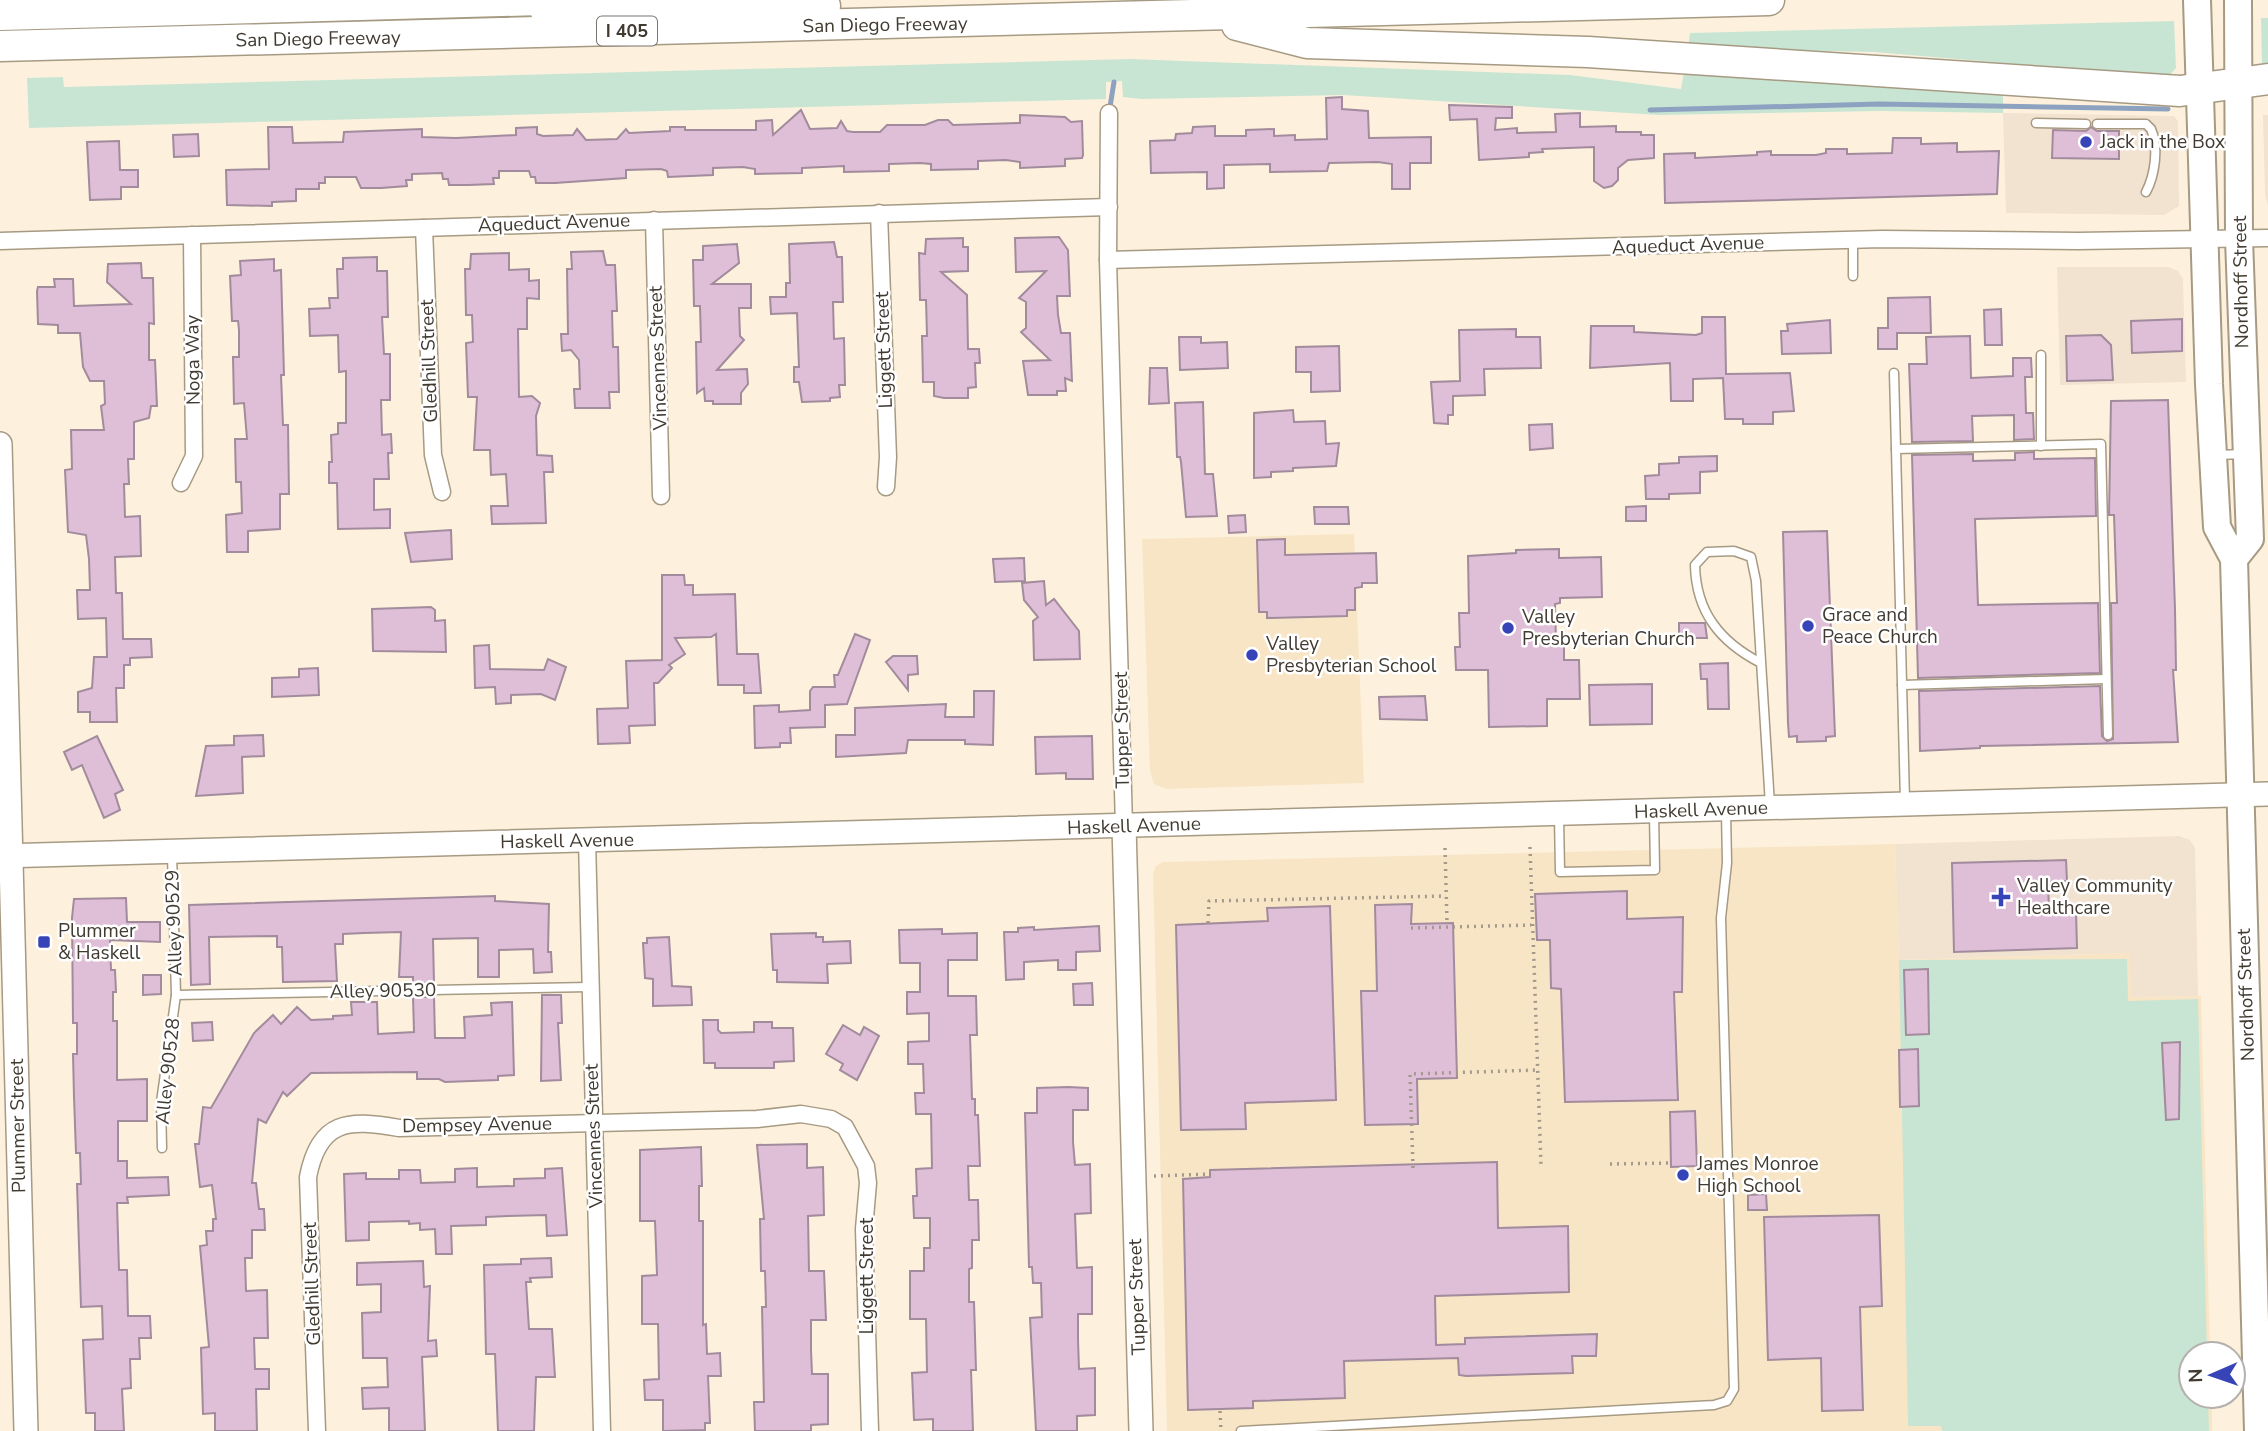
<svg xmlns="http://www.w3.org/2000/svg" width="2268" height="1431" font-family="'Nunito Sans',sans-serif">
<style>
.commercial{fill:#f2e2d0}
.built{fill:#f8e5c6}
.green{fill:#c8e5d3}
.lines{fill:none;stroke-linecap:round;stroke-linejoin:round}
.stream{stroke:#8da2c0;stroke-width:5}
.building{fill:#dfbed7;stroke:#a28b9c;stroke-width:2}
.lane-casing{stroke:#a79a83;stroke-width:11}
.street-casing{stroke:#a79a83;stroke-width:19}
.secondary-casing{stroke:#a79a83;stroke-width:26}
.primary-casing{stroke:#a79a83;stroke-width:30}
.highway-casing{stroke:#a79a83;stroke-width:33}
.path{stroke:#a49a8c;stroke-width:3.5;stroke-dasharray:2 5;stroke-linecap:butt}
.lane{stroke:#fff;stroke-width:8}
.street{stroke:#fff;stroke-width:16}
.secondary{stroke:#fff;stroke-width:23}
.primary{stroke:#fff;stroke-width:26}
.highway{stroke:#fff;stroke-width:30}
.poi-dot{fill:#3644b7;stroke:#fff;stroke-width:2.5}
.labels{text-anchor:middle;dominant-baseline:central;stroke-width:5;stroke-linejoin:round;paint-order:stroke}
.shield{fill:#fff;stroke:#79756f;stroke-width:2}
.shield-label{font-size:18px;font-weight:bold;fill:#403a31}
.street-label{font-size:19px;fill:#403a31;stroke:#fff}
.poi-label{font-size:19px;fill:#403a31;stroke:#fff;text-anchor:start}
</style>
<rect width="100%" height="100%" fill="#fdf1dd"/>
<g class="commercial">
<path d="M2003,113L2174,116L2178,121L2179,206L2164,215L2006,213Z"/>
<path d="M2263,115H2268V205L2265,195Z"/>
<path d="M2057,267H2168L2178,271L2183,279L2186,382L2060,385Z"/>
<path d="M2179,836L2190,840L2195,848L2198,996L2131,997L2129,953L1899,960L1895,844Z"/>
</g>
<g class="built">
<path d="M1354,534L1364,783L1166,789L1154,784L1150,771L1142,539Z"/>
<path d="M1895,844L1899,960L2130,953L2131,997L2201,996L2210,1354H2191V1396H2212V1431H1167L1153,874L1156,866L1163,862Z"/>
</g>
<g class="green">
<path d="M2261,18H2268V65L2262,66Z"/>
<path d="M2174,21L2176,68L2168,77L1874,52L1688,48L1690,33Z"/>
<path d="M1130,59L1570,75L1681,89L1684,72L2003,89V113L1881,111L1659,115L1343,95L1142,99L1123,97L1122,81L1106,82V99L29,128L27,78L63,77L64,87Z"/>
<path d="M2127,959L2128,1001L2198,999L2207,1354H2191V1396H2208L2209,1431H1942L1941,1426H1908L1899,960Z"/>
</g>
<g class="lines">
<g class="stream">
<path d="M1650,110L1879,104L2168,109"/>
<path d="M1109,113L1114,82"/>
</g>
</g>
<g class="building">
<path d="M1342,97V109L1368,111L1369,138L1431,137V163H1410V189H1392V164L1378,162L1329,163L1327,171L1270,172V164L1224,165V188L1207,189V172L1151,173L1150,141L1175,140L1176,134L1192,133L1193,127L1215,126V136H1246V130L1274,129V136L1295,135V140L1327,139L1326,98Z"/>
<path d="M1449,105L1512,107V118H1496L1495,130L1517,128V133L1556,132L1555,114L1580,113V127L1616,126V132H1641V135H1654V158L1628,160L1618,168V180L1612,186L1604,188L1594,181V147L1542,149L1543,152L1529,153V157L1479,160L1477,119L1450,120Z"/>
<path d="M801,110L810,129L837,128L841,121L847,131L853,132H880L887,125H925L938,120H948L953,125L1020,123V115L1065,117L1071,122L1082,121L1083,155L1082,158L1065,159V166L1020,168V162L1006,160L978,161V169L931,170V164L920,163L889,164V171L844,172V166L802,168V173L755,174V169L743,167L713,168V175L668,177L667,171L661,169L626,170V178L555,183H536L535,177H531L529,171H499V178H493L494,184L468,185H449L448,179H443L442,173L412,174V180H406L407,186L381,188H361L356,177H325V183H319V189H296V201L272,202V206L227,205L226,170L269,169L268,127H292L293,143L343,142L344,132L422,129V137L456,138L516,135V128L537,127V134L543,136L573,135L577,129L586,140L617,139L626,129L629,133L670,131V127H685V130H756V121L772,120L773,135Z"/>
<path d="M2091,127L2097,131H2119V159L2052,158L2053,130L2086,131Z"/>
<path d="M198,134L199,156L174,157L173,135Z"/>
<path d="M1893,138H1921V144L1957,143V152L1999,151L1997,194L1665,203L1664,154L1695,153V158L1757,155V152L1771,151V155H1816L1826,153V149H1847V154L1892,153Z"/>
<path d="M119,141L120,170H138V187H121V199L90,200L87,142Z"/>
<path d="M1059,237L1068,250L1070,296H1057L1058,315L1061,333H1070L1072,381L1065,378L1066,391H1057V395H1028L1023,361L1050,360L1021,332L1026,328V302L1019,298L1046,271L1016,272L1015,238Z"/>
<path d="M963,238V247H968V271L941,272L967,295L968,349H979L980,363H975L976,387L968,388V398H944L934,396V382H923L922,336H927L926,300H920L919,253L925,254L926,239Z"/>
<path d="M834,242L837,257H842L843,302H833L834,339L844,338L845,385H839L840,397L830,398V401L802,402L799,382H794V367H799L797,313L771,314L770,297H786V283H790L789,244Z"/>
<path d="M737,244L739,263L712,284H751V308H739L740,336L744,340L717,370L747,369L748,384L741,393V404H713V401H705L704,388L697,393L696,342H701L700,306H694L693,260H703V246Z"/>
<path d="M603,251L606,265H615L617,311H612L613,347H618L619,392H609L610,408H575L574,389H580L579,360L571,350L562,351L561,334H568L567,269H572L571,252Z"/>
<path d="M509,253V270L529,269V281L539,280V299L527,298V329H518L519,397L532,396L540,403L536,416L537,455L552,456L553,472H544L546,523L492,524L491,506H508L506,474L491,475L490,450H474L477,397H468L466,343L473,342L472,315H466L465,269H470L471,254Z"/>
<path d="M377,257V271H387L388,317H382L384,354H390V400H381L382,435L391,434L392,453H388L389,479H374V510L390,509V528L338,529L337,483H329V462H332L331,435L338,434V423H346V371L339,372L338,335L310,336L309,309L330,308L329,298H338L337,269H343V258Z"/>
<path d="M274,259V271L281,270L284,375H281L283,425H288L289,494H280V529L248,531V552H227L226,515L242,513L241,482H236L235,439H247L244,403L234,404L233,357H239V330L238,321H232L230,276L241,275L240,261Z"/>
<path d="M141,263L142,278H153L154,324L149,323V360H155L157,406H151L149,418L134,422V459H128L129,484H124L125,517L140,516L141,556L115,557L116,593H122L123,639H151L152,657L130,658V665H124V688H116L117,722H90V712H78V692L92,688L94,657H107L106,618L78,619L77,590H90L89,559L86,535L68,532L65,470L72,469L71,430H104L101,406L105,404L104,381H90L83,367L80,333H58V325L38,324L37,291L38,287H55L54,279H73L74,306L131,304L107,282L108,264Z"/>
<path d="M1930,297L1931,333H1897V349H1878V328H1888V298Z"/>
<path d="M2001,309L2002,345H1985L1984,310Z"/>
<path d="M1702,317H1725L1726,374L1790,373L1794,411L1773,412V424H1743V419H1725L1723,378L1693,379V401H1671L1670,363L1590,368L1591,326H1634V332L1696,335L1702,333Z"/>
<path d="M2182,319V351L2132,353L2131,321Z"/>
<path d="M1830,320L1831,353L1782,354L1781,331H1788L1787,324Z"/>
<path d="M1516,329V337H1540L1541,368L1484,369L1485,395L1453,396V415H1448V424L1434,423L1431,382L1460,381L1459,330Z"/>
<path d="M2101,335L2111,345L2113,380L2067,381L2066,336Z"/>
<path d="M1970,336L1971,378L2013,376V358H2031L2032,377H2025L2026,413H2033L2034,439L2014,440V415L1972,416L1973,441L1912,442L1909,364H1927L1926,337Z"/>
<path d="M1179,337H1201V343L1227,342L1228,368L1180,370Z"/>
<path d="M1339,346L1340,391L1311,392V372H1296V347Z"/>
<path d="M1150,368H1167L1169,403L1149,404Z"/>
<path d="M2168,400L2175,609L2176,670H2173L2178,742L1980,746V748L1920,751L1919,691L2100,686L2102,736L2107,741L2113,739L2111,603H2117L2114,515H2109L2111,401Z"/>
<path d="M1203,402L1205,474H1213L1217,516L1186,517L1181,462L1180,457H1177L1175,403Z"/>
<path d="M1293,410L1294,422L1325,421L1326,444L1339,443L1336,466L1293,468V471L1271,472V477L1254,478V413Z"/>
<path d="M1552,424L1553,448L1530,450L1529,425Z"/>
<path d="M2034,452V459L2095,458L2096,516L1975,519L1978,605L2098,603L2100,673L1918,678L1912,455L1973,454V461L2015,460V453Z"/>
<path d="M1717,456V471L1700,472V493L1669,494V499H1646L1645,476L1659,475V464L1679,463V457Z"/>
<path d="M1646,506V521H1626V507Z"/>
<path d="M1314,507H1348L1349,524H1315Z"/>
<path d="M1245,515L1246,532L1229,533L1228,516Z"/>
<path d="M451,530L452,559L411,562L405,533Z"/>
<path d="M1827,531L1835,736L1826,737V741L1797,742V736L1789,737L1788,723L1783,532Z"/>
<path d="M1285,539V555L1376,553L1377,583H1362V587L1355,588V610H1347V616L1267,618V612H1259L1257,540Z"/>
<path d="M1559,549V558L1601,557L1602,597L1560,598V603L1555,604L1556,644L1564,643V660H1579L1580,699H1547V726L1489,727L1488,670H1456L1455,647H1460L1459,613H1469L1468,556L1516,553V550Z"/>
<path d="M1024,558L1025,581L995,582L993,559Z"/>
<path d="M662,575H684L685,585H693V595L735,594L737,654H758L761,693H744V685H718L716,634L711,637L675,638L685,654L669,665L672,668L658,683H654L655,725L629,726L630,743L598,744L597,709L628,708L626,661L662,660Z"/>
<path d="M1044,581L1046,605L1054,599L1079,631L1080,659L1034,660L1033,621L1038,617L1024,600L1022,583Z"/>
<path d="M431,607L435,610V621L445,620L446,652L373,651L372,609Z"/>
<path d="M1679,623H1705L1707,638H1679Z"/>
<path d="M855,634L870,640L847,704L825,705V727L790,728L791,743H780V747L755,748L754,706L779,705V712L810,710V691L813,687H835L834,675H838Z"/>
<path d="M489,645L490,669L544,670L548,659L566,667L555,700L541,694L511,695V703L496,704L495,687L475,688L474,646Z"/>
<path d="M893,656H917L918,674L908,675V690L886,662Z"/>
<path d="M1728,663L1729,709H1708L1707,679H1701L1700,664Z"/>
<path d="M318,668L319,695L272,697V678L299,677V669Z"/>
<path d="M1652,684V724L1590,725L1589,685Z"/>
<path d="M974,691H994L993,745L965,744V740H908L906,753L836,757V735H855V708L946,704L945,717H974Z"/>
<path d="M1425,696L1427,720L1380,719L1379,697Z"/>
<path d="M263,735L264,756L242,757L243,793L196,796L206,746L234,745V736Z"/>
<path d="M97,736L123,790L115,794L120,810L104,818L82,765L72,770L64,752Z"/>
<path d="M1092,736L1093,779H1066V773L1036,774L1035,737Z"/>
<path d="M2066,860L2067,881L2048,882L2049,912H2076L2077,948L1954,952L1952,863Z"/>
<path d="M1627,891V919L1683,917L1682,992H1674L1678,1100L1565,1102L1561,989L1551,988L1550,940H1537L1535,894Z"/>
<path d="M495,896V901L549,904L548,952H551L552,972L534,973L533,949L499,950V977H478V938L433,939L434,983L413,984V977H399L401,932L364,933L343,934V944H335L337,981L283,982L282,947H277V936L209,937L210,984L191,985L189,905Z"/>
<path d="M126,898L127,922H160V942L110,940L111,970H115L116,992H113V1021H117V1080L147,1079V1121H118V1161H127V1178L168,1177L169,1195L127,1197L128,1203H117L119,1270H127L128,1316H150L151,1338H139L140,1359H130L131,1388L122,1389L124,1431H95V1413H86L83,1340L103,1339L102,1306L81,1307L77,1184H81L80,1153H76L74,1097L73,1054H77V1023H73L72,918L74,899Z"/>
<path d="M1412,904L1411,924L1453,923L1457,1078L1417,1079L1418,1124L1365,1125L1361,991H1377L1375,905Z"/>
<path d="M1330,906L1336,1100L1245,1103L1246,1129L1181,1130L1176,925L1268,921L1267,908Z"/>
<path d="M1099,926L1100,951L1076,952V970H1058V960L1024,962V979L1006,980L1004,932H1018V928L1034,927V930Z"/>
<path d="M942,929V934L977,933V960H948V996H976L977,1035H970L972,1099H975V1115H978L980,1166H968L969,1200H978L979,1240H972V1268L969,1269V1302H974L976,1370H971L973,1431H933V1419L914,1420L912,1373L927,1372L926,1319H910V1271H924V1248H930V1218H914L913,1196H917L916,1169L932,1168L931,1114H916L915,1093H924L923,1064H908V1042L929,1041V1013L907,1014V992H920V963H900L899,930Z"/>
<path d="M816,933V937H823V942L850,941L851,963L827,964L828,983L777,982V970H773L771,934Z"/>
<path d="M669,937L672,986L691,987L692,1005L653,1006V979L645,978L643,943H647V938Z"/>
<path d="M1928,969L1929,1034L1906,1035L1904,970Z"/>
<path d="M143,975H161V994L143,995Z"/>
<path d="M1092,983L1093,1005H1074L1073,984Z"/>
<path d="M542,995H561L562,1023H558L561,1080L541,1081Z"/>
<path d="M413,997H434L435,1038H465L464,1017L492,1015L491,1003L512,1002L514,1075L498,1076V1080L445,1082L439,1079H417V1072L311,1073L287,1096L283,1092L266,1123L258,1119L252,1183H256L259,1209H264L265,1230H252V1258H245L246,1291L267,1290L268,1338H254L255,1369H269V1389H256L257,1431H215V1413L203,1414L201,1348L209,1347L200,1246L207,1245L206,1231H213V1219H216L212,1185L200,1187L195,1144H199L203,1107L211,1108L254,1033L273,1015L281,1024L297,1007L311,1020L333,1019V1016L352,1015L351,1002H377L378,1034L414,1032Z"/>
<path d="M703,1020H718V1030L721,1033L754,1032V1022H772V1028H793L794,1061L774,1062V1068H715V1063H704Z"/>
<path d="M212,1022L213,1040L193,1041L192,1023Z"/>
<path d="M843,1025L860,1035L864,1027L879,1036L857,1080L840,1070L843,1064L826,1054Z"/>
<path d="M2180,1042L2179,1119L2166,1120L2162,1043Z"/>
<path d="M1918,1049L1919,1106L1900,1107L1899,1050Z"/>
<path d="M1068,1087L1088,1088V1110H1073V1142L1075,1165L1090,1164L1091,1213L1075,1214L1077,1268L1092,1267V1314H1078V1339L1079,1369L1095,1368V1415L1077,1416V1431H1036L1030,1318L1042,1317L1041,1283H1033L1032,1267H1029L1025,1113H1037V1088Z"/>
<path d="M1695,1111L1697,1166L1671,1167L1670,1112Z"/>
<path d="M807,1144V1168L823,1167L824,1215L808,1216L809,1271H824L826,1320H811V1350L812,1374H828V1424L811,1425V1431H755L754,1402H764L762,1307H766L765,1271H761L760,1219H764L757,1145Z"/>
<path d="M701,1147L702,1186H699V1221H703V1325L706,1324L707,1354L720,1353L721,1376H708L710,1423H705V1430L663,1431V1400H645L644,1380L659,1379L658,1324H642V1276L657,1275L655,1221H640V1150Z"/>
<path d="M1497,1162L1498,1228L1568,1226L1569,1292L1435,1296L1436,1345L1465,1344V1338L1597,1334L1596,1356H1572L1573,1373L1466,1376L1459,1375L1458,1358L1344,1361L1345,1398L1253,1401V1408L1188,1410L1183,1179L1210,1177V1170Z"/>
<path d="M477,1168V1187L514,1186V1179L545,1178V1169L562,1168L567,1235L547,1236L546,1215L508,1216L486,1217V1225L451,1226L452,1254H436L435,1229L420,1230V1223L409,1224V1221L369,1222V1240L346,1241L344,1174L366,1173V1179H399V1170H420L421,1183L455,1182V1169Z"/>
<path d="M1766,1194L1767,1210H1748V1195Z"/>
<path d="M1879,1215L1882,1306L1860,1307L1863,1410L1822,1411L1821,1358L1768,1360L1764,1217Z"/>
<path d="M551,1258L552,1277L530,1278L531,1282H526L529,1329H552L555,1377H536L534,1431H498L495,1354H486L484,1265L521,1264V1259Z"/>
<path d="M423,1261L424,1287L430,1286L428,1341L436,1340L437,1356L422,1357L425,1431H389V1408L363,1409L362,1388L388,1387L387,1358H363L362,1313L381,1312V1284L357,1285V1263Z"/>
</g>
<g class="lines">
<defs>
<g id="lane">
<path d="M2036,123L2086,124"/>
<path d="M2097,124H2146L2151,129C2159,147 2155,175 2146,192"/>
<path d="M1853,240V276"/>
<path d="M2041,355V446"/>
<path d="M1894,373L1896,449"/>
<path d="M2216,455L2245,454"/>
<path d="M1761,663C1720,642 1696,612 1695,565L1707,552L1734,551L1751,557L1756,581L1770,805"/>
<path d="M1902,685L2106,679"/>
<path d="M1905,801L1896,449L2101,444L2108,735"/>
<path d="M1559,816L1560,872L1655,870L1654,813"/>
<path d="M176,995L589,987"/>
<path d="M162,1148L161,1102L176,995L172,855"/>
<path d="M1241,1431L1714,1405L1727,1401L1734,1389L1721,918L1727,863L1726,812"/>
</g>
<g id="street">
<path d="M1109,113L1108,260L1124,826"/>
<path d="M879,213L888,457L886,487"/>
<path d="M654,220L661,496"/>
<path d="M424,228L433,455L442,492"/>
<path d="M0,241L1109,207"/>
<path d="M1108,260L1882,239L2078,241L2268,238"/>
<path d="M181,483L194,456L192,235"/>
<path d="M587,840L602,1431"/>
<path d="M317,1431L308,1177C319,1120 348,1119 399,1128L757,1119L801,1114L831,1119L845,1127L866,1166L868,1183L864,1229L870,1431"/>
</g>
<g id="secondary">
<path d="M0,444L26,1431"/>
<path d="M1124,826L1141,1431"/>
<path d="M0,856L2268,794"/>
</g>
<g id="primary">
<path d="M2197,0L2209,384L2217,527L2234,559L2258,1431"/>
<path d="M2234,559L2250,539L2239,239L2238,0"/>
</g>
<g id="highway">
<path d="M546,12L825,6"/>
<path d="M0,15L540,0"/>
<path d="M1237,25L1307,43L1588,52L2180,91L2268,79"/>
<path d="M0,46L1769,0"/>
</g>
</defs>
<use href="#lane" class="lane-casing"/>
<use href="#street" class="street-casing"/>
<use href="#secondary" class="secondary-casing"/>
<use href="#primary" class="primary-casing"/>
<use href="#highway" class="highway-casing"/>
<g class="path">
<path d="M1530,847L1541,1166"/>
<path d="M1445,848L1447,923"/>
<path d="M1208,923L1209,901L1446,896"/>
<path d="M1411,928L1531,925"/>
<path d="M1610,1164L1671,1163"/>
<path d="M1413,1168L1410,1074L1538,1070"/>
<path d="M1154,1176L1210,1174"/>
<path d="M1220,1411L1221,1431"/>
</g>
<use href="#lane" class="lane"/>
<use href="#street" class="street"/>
<use href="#secondary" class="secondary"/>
<use href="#primary" class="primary"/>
<use href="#highway" class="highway"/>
</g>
<g class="poi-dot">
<circle cx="2086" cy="142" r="7"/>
<circle cx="1808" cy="626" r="7"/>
<circle cx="1508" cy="628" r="7"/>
<circle cx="1252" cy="655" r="7"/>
<path d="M1997.5 886.5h7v7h7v7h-7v7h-7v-7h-7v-7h7z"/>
<rect x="37" y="935" width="14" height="14" rx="3.5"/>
<circle cx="1683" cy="1175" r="7"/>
</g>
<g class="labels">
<rect class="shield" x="597" y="16.5" width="60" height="29" rx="5"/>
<g class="shield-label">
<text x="627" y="31">I 405</text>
</g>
<g class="street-label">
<text transform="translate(885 25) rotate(-1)">San Diego Freeway</text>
<text transform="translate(318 39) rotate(-1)">San Diego Freeway</text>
<text transform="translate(554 223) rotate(-2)">Aqueduct Avenue</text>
<text transform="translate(1688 245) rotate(-2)">Aqueduct Avenue</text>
<text transform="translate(2241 282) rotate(-91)">Nordhoff Street</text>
<text transform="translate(884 350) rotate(-92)">Liggett Street</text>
<text transform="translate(658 358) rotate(-92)">Vincennes Street</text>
<text transform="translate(193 360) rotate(-91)">Noga Way</text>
<text transform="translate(429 361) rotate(-92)">Gledhill Street</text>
<text transform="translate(1122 730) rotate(-91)">Tupper Street</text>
<text transform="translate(1701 810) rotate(-2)">Haskell Avenue</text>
<text transform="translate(1134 826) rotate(-2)">Haskell Avenue</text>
<text transform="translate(567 841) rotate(-1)">Haskell Avenue</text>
<text transform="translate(174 923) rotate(-92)">Alley 90529</text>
<text transform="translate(383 991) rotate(-1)">Alley 90530</text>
<text transform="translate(2246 995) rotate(-92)">Nordhoff Street</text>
<text transform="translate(168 1071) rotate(-84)">Alley 90528</text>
<text transform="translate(477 1125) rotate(-1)">Dempsey Avenue</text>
<text transform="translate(18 1126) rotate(-91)">Plummer Street</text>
<text transform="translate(594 1136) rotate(-92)">Vincennes Street</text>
<text transform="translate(867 1276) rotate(-90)">Liggett Street</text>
<text transform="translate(312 1284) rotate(-92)">Gledhill Street</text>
<text transform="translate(1137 1297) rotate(-92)">Tupper Street</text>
</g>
<g class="poi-label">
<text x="2100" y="142">Jack in the Box</text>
<text x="1822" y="615">Grace and<tspan x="1822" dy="22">Peace Church</tspan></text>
<text x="1522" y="617">Valley<tspan x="1522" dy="22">Presbyterian Church</tspan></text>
<text x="1266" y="644">Valley<tspan x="1266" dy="22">Presbyterian School</tspan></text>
<text x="2017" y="886">Valley Community<tspan x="2017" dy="22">Healthcare</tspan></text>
<text x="58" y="931">Plummer<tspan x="58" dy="22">&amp; Haskell</tspan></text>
<text x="1697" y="1164">James Monroe<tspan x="1697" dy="22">High School</tspan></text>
</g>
</g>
<g transform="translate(2212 1375) rotate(268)"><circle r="33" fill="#ffffff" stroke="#b3b0ad" stroke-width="2"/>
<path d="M0-5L12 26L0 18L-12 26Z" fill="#3644b7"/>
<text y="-10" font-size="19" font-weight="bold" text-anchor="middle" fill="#403a31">N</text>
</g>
</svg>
